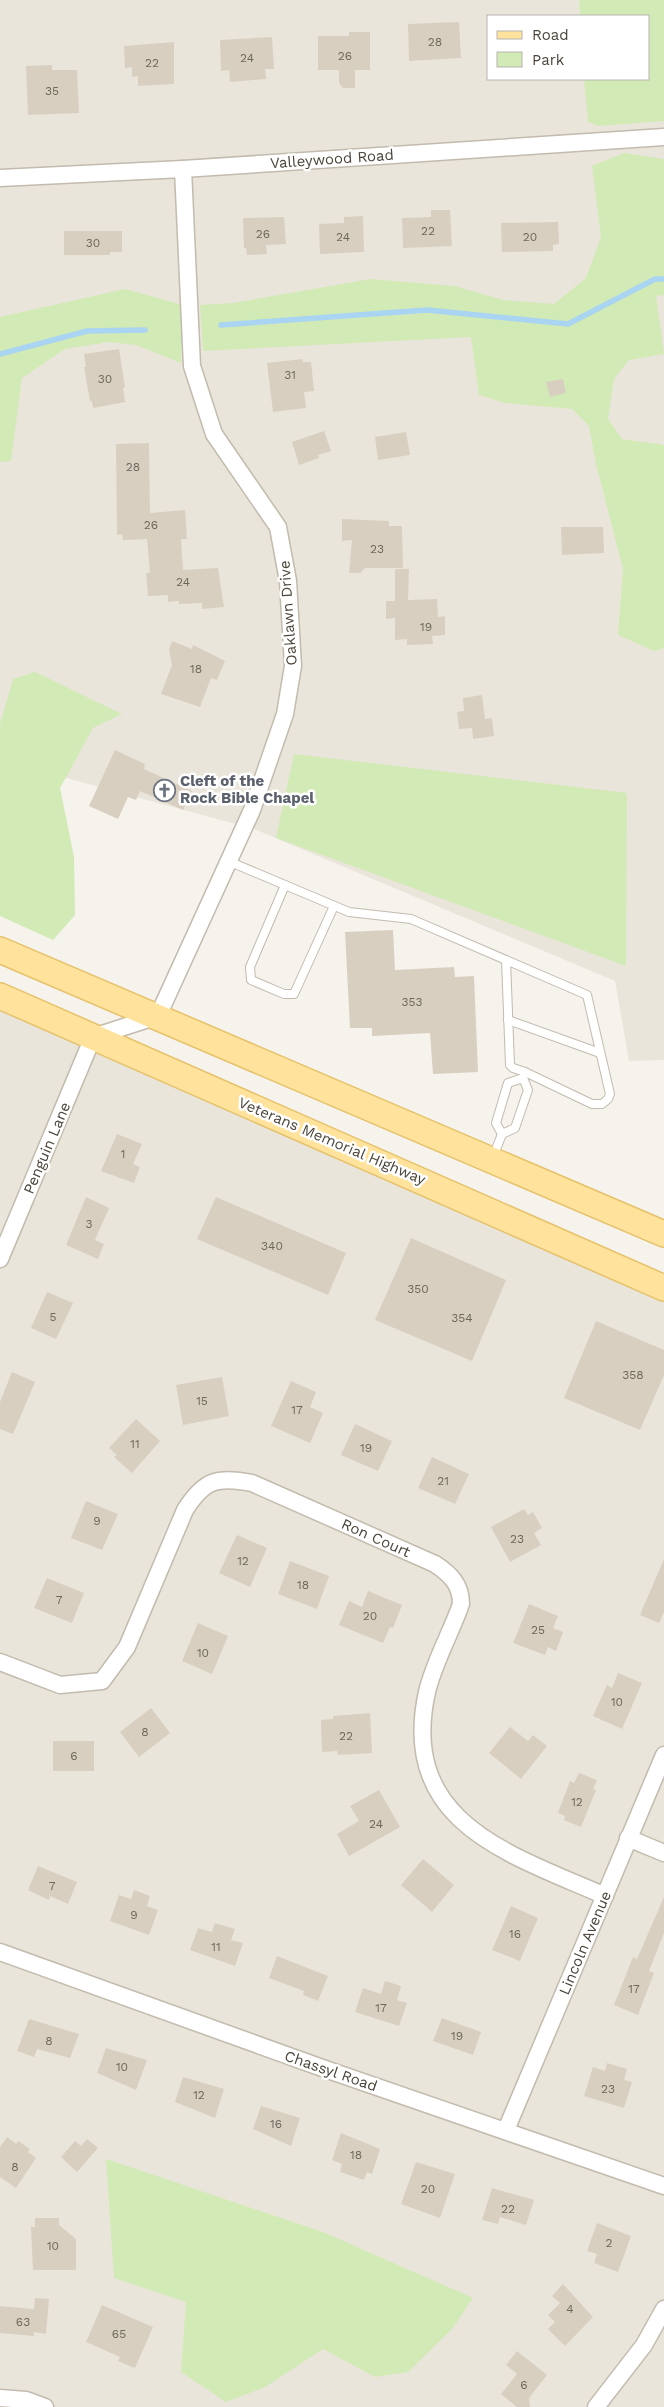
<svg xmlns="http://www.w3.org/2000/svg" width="664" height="2407" font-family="'Work Sans',sans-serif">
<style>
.residential{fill:#eae5da;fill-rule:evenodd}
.green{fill:#d2eab5}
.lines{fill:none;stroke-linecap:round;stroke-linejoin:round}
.stream{stroke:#a9d4f2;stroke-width:5.5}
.building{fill:#d8cfc1}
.lane-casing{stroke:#c2bbae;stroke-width:10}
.street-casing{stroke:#c2bbae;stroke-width:19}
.primary-casing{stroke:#e6c16a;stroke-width:28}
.lane{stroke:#fff;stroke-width:8}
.street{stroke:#fff;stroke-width:16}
.primary{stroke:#ffe39c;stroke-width:25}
.labels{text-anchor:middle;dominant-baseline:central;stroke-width:5;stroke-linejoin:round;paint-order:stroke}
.number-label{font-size:12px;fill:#6e675b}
.street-label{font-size:15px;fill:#4b4439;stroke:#fff}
.worship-label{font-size:15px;font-weight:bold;fill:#5b616d;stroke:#fff;text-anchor:start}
</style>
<rect width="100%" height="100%" fill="#f6f3ec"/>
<g class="residential">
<path d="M0,0H664V1060L629,1061L615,981L254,829L0,760ZM488,16H648V79H488Z"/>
<path d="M0,997L664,1288V2407H0Z"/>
</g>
<g class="green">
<path d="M579,0H664V121L599,126L588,122L584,79H648V16H580Z"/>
<path d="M624,153L664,159V295L656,296L664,354L629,360L614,379L608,419L622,439L664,445V648L654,651L618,635L623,569L596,464L589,426L572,409L505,403L479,395L471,337L203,351L200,305L233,303L371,279L454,286L503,300L554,304L586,278L601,237L592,166Z"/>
<path d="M125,289L183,305L181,363L136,345L109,342L65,349L22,378L11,461L0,462V317Z"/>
<path d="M35,672L122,714L93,728L60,788L74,857L75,915L53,940L0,916V724L13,679Z"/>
<path d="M294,754L627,793L626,966L276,838Z"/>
<path d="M106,2159L323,2232L473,2298L452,2329L408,2372L375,2377L323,2349L265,2387L226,2402L181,2372L186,2302L114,2278Z"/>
</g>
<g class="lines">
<g class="stream">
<path d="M221,325L427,310L568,324L655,279H664"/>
<path d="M0,354L87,331L145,330"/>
</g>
</g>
<g class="building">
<path d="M459,22L461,58L409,61L408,24Z"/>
<path d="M349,32H370V70H355V88H343L339,83V70H318V36H349Z"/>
<path d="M272,37L274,69H265L266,79L230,82L229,70L221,71L220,40Z"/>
<path d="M174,42V84L138,86V76L132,77V67L125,68L124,46Z"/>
<path d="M52,65V70H77L79,113L28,115L26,66Z"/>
<path d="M431,210H450L452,246L403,248L402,218L431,217Z"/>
<path d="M363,216L364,252L320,254L319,224L344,223V217Z"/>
<path d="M284,217L286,244L266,245L267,254L247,255L246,248H244L243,218Z"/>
<path d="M558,222L559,244L553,245V251L502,252L501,223Z"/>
<path d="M64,231H122V252H110V255H64Z"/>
<path d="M119,349L125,387L123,388L125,402L93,408L92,401H90L84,367H86L84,354Z"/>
<path d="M302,359L303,362H311L314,391L304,392L306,408L273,412L267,363Z"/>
<path d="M563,379L566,393L550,397L546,382Z"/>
<path d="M324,431L331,451L318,455L319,458L299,465L292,442Z"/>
<path d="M406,432L410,455L378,460L375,437Z"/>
<path d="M149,443L150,513L185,510L187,539H181L183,570L218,568L224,607L202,609V603L179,604V601L168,602V595L148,596L146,573H150L147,539L123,540L122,534L117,535L116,444Z"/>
<path d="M342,519L389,521V526H402L403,568H365L360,573H349L352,540L342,541Z"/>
<path d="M561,527H603L604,553L562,555Z"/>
<path d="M395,569H409L408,600L437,599L438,617L445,616V635L432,636L433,644L407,645V639L395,640V618L386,619V601H395Z"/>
<path d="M172,641L192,649L193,645L225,661L217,680L211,678L200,707L161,694L172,665L169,650Z"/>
<path d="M482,695L485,719L492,718L494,736L473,739L472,728L459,729L457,712L464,711L463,698Z"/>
<path d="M115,750L145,764L144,769L192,791L183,810L140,791L136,800L128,797L118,819L89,806Z"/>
<path d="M393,930L395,970L454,967L455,977L474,976L478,1072L433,1074L430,1033L372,1036V1028H350L345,932Z"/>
<path d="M117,1134L142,1144L133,1164L140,1167L134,1183L101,1171Z"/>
<path d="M86,1197L109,1208L95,1240L104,1244L98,1259L66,1245Z"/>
<path d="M216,1197L346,1253L328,1295L197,1239Z"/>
<path d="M411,1238L506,1280L472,1361L375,1320Z"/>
<path d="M47,1292L73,1303L56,1339L31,1328Z"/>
<path d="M596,1321L664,1350V1375L640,1430L564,1398Z"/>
<path d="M12,1372L35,1382L13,1434L0,1429V1402Z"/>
<path d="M222,1377L229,1416L183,1425L176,1385Z"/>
<path d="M291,1381L316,1392L310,1407L323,1413L310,1443L271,1426Z"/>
<path d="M136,1419L160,1441L132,1473L114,1457L117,1455L109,1448Z"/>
<path d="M355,1424L392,1441L378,1471L341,1455Z"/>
<path d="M432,1457L469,1474L455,1504L418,1488Z"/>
<path d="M86,1501L118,1514L102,1550L71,1538Z"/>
<path d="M524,1509L528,1515L533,1512L542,1528L534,1533L541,1545L510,1562L491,1527Z"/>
<path d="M237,1535L267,1548L250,1587L219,1573Z"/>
<path d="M664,1559V1612L659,1623L640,1615Z"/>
<path d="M290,1561L329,1576L317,1609L278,1594Z"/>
<path d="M47,1578L84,1593L72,1623L34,1608Z"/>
<path d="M368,1591L402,1605L393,1628L390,1627L383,1643L339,1625L349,1601L362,1607Z"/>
<path d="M529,1604L558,1616L553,1628L563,1632L556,1651L548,1647L545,1655L513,1643Z"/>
<path d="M198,1623L228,1636L212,1674L182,1661Z"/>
<path d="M618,1673L642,1683L622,1729L593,1716L607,1685L612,1688Z"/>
<path d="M151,1708L170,1733L139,1757L120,1732Z"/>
<path d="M370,1713L372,1753L338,1755L337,1751L322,1752L321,1720L333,1719V1716Z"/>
<path d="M510,1727L528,1741L533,1735L547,1746L521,1779L489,1753Z"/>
<rect x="53" y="1741" width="41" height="30"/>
<path d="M579,1773L597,1780L593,1789L596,1790L581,1827L564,1820L565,1816L558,1813L570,1781L574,1783Z"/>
<path d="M379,1790L400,1827L349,1856L337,1834L359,1821L350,1806Z"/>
<path d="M423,1859L454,1885L432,1912L401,1885Z"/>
<path d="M38,1866L77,1882L68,1904L50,1896L49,1900L28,1890Z"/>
<path d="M134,1890L150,1896L147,1906L158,1910L149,1935L110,1921L119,1895L131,1899Z"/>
<path d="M664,1897V1933L649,1971L654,1973L638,2015L614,2005L633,1957L637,1959Z"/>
<path d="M511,1906L538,1918L520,1961L492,1950Z"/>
<path d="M215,1923L235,1929L231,1940L243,1943L235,1966L190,1950L198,1928L212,1932Z"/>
<path d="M277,1956L328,1976L318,2001L303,1995L304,1991L269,1978Z"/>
<path d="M385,1981L401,1986L397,2000L407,2003L399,2026L355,2012L363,1988L381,1994Z"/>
<path d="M442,2018L481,2032L473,2055L433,2041Z"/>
<path d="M29,2019L79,2034L70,2058L37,2049L34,2057L17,2051Z"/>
<path d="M106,2048L147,2060L136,2090L97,2073Z"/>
<path d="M607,2063L627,2069L624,2080L632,2082L624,2108L584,2096L593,2067L605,2071Z"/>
<path d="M183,2077L224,2089L215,2118L175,2102Z"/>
<path d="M261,2106L300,2118L291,2146L253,2129Z"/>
<path d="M341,2133L380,2149L372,2174L367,2172L364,2180L340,2172L342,2164L332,2160Z"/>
<path d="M7,2137L16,2144L18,2141L30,2149L28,2152L36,2158L16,2188L0,2177V2147Z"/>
<path d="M87,2139L98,2148L77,2172L61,2157L75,2141L81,2146Z"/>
<path d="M416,2162L455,2174L440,2218L401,2204Z"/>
<path d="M492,2188L534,2200L526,2225L500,2217L498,2224L482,2220Z"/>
<path d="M35,2218H59V2225L76,2239V2270H33L31,2227H35Z"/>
<path d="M597,2223L631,2236L618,2272L594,2263L597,2254L587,2251Z"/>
<path d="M563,2284L593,2317L565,2346L548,2329L555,2322L548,2315L560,2303L552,2296Z"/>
<path d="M35,2298L49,2299L46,2334L34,2332V2336L0,2333V2306L34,2309Z"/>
<path d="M102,2305L153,2327L135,2368L118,2361L120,2357L86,2342Z"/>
<path d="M517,2351L547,2375L529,2398L530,2407H517L501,2394L517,2374L506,2365Z"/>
</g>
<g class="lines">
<defs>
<g id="lane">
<path d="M228,861L285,885"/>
<path d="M334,906L294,994H284L251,980L250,967L285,885L349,912L411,919L587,995L610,1094L608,1099L602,1104H592L525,1072L523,1078L508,1083L496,1123L502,1134"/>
<path d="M506,960L510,1065L513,1068L525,1072"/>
<path d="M508,1020L600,1053"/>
<path d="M493,1157L502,1134L515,1128L528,1090L523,1078"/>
</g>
<g id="street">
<path d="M0,178L183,169L664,137"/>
<path d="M0,1259L93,1037L158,1016L252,810L285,714L293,666L288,581L278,527L214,434L192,366L183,169"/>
<path d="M0,1662L60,1685L102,1681L127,1647L185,1510C204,1480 217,1476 252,1483L435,1564C450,1574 461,1584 461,1604C451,1633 434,1662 427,1692C398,1823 510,1854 605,1896"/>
<path d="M628,1838L664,1853"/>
<path d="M0,1952L328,2070L664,2186"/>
<path d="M506,2130L664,1755"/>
<path d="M0,2398L26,2400L45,2407"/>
<path d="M596,2407L644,2345L664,2309"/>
</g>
<g id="primary">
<path d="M0,950L664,1234"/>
<path d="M0,996L664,1288"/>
</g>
</defs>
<use href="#lane" class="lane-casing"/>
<use href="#street" class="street-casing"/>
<use href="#primary" class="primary-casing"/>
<use href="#lane" class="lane"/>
<use href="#street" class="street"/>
<use href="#primary" class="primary"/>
</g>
<defs>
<symbol id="church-ring" viewBox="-11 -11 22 22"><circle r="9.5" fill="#fff" stroke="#6b7280" stroke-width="1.5"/><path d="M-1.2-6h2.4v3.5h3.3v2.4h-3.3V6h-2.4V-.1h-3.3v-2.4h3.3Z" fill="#6b7280"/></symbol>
</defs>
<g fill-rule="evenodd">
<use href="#church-ring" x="152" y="778" width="25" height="25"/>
</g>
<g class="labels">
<g class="number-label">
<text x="435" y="42">28</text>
<text x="345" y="56">26</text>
<text x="247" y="58">24</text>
<text x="152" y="63">22</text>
<text x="52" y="91">35</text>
<text x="428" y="231">22</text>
<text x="263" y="234">26</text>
<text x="343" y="237">24</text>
<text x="530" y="237">20</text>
<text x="93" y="243">30</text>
<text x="290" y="375">31</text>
<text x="105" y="379">30</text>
<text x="133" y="467">28</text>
<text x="151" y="525">26</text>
<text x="377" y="549">23</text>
<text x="183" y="582">24</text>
<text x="426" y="627">19</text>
<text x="196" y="669">18</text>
<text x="412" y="1002">353</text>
<text x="123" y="1154">1</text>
<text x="89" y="1224">3</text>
<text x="272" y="1246">340</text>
<text x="418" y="1289">350</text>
<text x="53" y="1317">5</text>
<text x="462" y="1318">354</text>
<text x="633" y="1375">358</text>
<text x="202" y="1401">15</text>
<text x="297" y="1410">17</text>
<text x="135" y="1444">11</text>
<text x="366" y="1448">19</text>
<text x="443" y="1481">21</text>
<text x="97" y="1521">9</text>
<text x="517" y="1539">23</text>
<text x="243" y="1561">12</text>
<text x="303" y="1585">18</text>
<text x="59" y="1600">7</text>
<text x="370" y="1616">20</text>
<text x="538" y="1630">25</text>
<text x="203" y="1653">10</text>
<text x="617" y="1702">10</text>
<text x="145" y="1732">8</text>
<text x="346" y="1736">22</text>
<text x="74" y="1756">6</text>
<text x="577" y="1802">12</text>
<text x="376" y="1824">24</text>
<text x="52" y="1886">7</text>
<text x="134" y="1915">9</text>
<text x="515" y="1934">16</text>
<text x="216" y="1947">11</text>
<text x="634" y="1989">17</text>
<text x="381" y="2008">17</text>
<text x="457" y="2036">19</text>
<text x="49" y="2041">8</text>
<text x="122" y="2067">10</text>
<text x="608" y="2089">23</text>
<text x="199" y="2095">12</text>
<text x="276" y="2124">16</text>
<text x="356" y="2155">18</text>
<text x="15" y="2167">8</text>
<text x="428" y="2189">20</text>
<text x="508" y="2209">22</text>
<text x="609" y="2243">2</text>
<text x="53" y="2246">10</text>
<text x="570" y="2309">4</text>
<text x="23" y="2322">63</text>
<text x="119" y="2334">65</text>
<text x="524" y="2385">6</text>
</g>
<g class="street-label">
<text transform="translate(332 159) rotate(-4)">Valleywood Road</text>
<text transform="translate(288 613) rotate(-94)">Oaklawn Drive</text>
<text transform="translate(332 1141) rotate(23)">Veterans Memorial Highway</text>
<text transform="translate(47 1148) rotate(-67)">Penguin Lane</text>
<text transform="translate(376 1538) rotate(24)">Ron Court</text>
<text transform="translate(585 1943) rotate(-67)">Lincoln Avenue</text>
<text transform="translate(331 2071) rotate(19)">Chassyl Road</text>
</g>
<g class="worship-label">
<text x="180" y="781">Cleft of the<tspan x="180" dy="17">Rock Bible Chapel</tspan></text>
</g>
</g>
<rect x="487" y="15" width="162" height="65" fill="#ffffff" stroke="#b7b4b0"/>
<rect x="497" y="31" width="25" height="8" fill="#ffe39c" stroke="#b7b4b0"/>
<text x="532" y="40" font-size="15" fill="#4b4439">Road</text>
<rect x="497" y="52" width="25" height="15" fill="#d2eab5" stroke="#b7b4b0"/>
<text x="532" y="65" font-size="15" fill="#4b4439">Park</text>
</svg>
